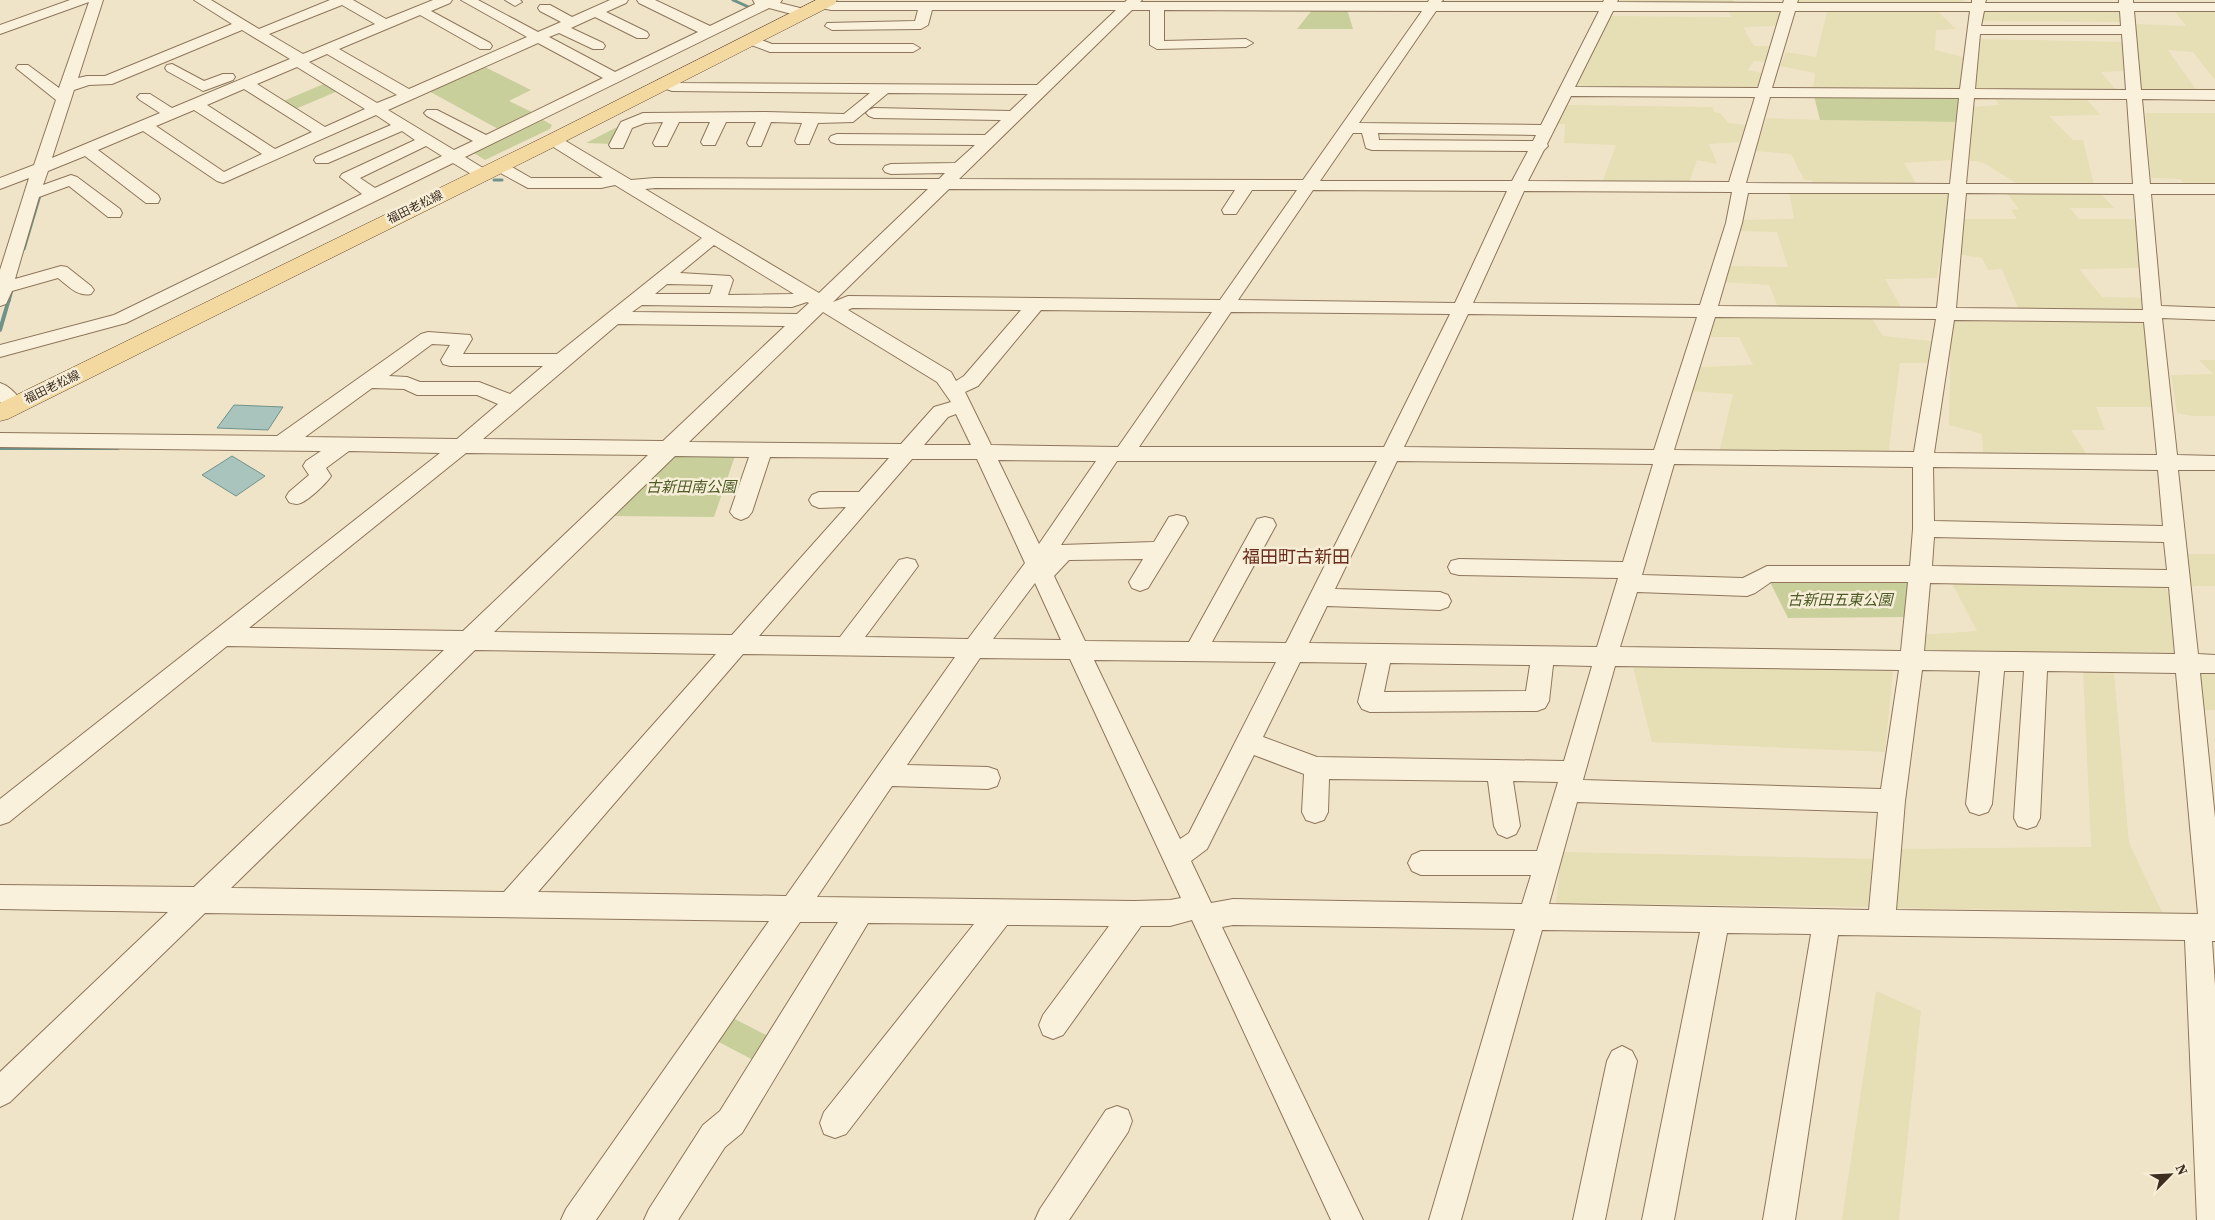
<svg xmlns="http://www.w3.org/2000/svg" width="2215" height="1220" font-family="'Source Serif 4','Noto Sans JP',serif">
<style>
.farmland{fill:#e6deb5}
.green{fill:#c9cf9b}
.water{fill:#a9c4bc;stroke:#6f938a}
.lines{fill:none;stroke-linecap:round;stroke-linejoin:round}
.stream-far1{stroke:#6f938a;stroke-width:3}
.stream{stroke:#6f938a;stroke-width:4}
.minor-casing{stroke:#8d765c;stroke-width:2}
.major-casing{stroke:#5b4430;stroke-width:1}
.minor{fill:#faf1dc;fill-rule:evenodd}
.major{fill:#f3d9a0;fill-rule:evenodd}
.labels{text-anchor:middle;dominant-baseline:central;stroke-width:5;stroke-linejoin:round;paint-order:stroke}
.far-street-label{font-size:12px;fill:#3d2e20;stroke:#f7eed8}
.park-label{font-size:15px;font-style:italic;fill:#4d5a26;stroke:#f7eed8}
.quarter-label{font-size:18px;fill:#6b2e1e;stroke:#f7eed8}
</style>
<rect width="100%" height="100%" fill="#f0e4c8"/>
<g class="farmland">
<path d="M1614,0H1734L1733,3L1612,4Z"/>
<path d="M1799,0H1963L1967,4H1798Z"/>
<path d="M1828,8L1936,10L1956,29L1936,30L1935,50L1963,57L1961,90H1813L1815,73L1780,66L1786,52L1816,57Z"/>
<path d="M1981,8H2123V22L1978,21Z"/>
<path d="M1726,9H1783L1775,26L1743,27L1754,46H1770L1765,62L1754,61L1748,70L1765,74L1760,90L1573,89L1608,16L1732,17Z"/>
<path d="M2173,9H2215V80L2193,52L2168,50L2199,94L2141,93L2135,24L2186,26Z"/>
<path d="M1980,39L2123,42L2127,71L2101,72L2118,92L1972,91Z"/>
<path d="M1995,98H2086L2100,115L2049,116L2073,140H2083L2094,185L2018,184L1982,162L1970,161L1971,107L1999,105Z"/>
<path d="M1565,105L1713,107L1714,112L1720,113L1728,123L1747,125L1739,142L1709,144L1717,164L1697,160L1689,183L1601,185L1616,145L1564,143L1565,124H1555Z"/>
<path d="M2145,113H2215V186H2187L2180,179L2151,178Z"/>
<path d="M1767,118L1820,120L1960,122L1953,160L1904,163L1917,185L1813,184L1812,180H1804L1791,154L1755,151Z"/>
<path d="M1789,190L1947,191L1952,194L1937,278L1885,279L1902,309L1778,307L1769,285L1721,282L1726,266L1788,267L1777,232L1738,231L1742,220L1794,219Z"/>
<path d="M2006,192L2101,194L2114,208H2070L2079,219H2140L2143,268L2079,269L2102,297L2148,298L2146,311L2018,308L2002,269L1988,270L1982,258L1957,254L1962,219H2017L2011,210L2019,209Z"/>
<path d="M1715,316L1871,317L1883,336L1931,341L1929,363H1900L1888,455L1719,453L1733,394L1690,391L1701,367L1753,365L1739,337H1707Z"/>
<path d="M1951,316L2149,317L2155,407H2096L2105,430H2071L2088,456L1983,454L1982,434L1949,425Z"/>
<path d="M2199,360H2215V416H2192L2177,413L2171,375L2213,374Z"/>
<path d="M2186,554H2215V586H2190Z"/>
<path d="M1952,583L2165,587L2177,608V654L1917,652L1918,635L1977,631Z"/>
<path d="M1632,663L1893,670L1885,752L1652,742Z"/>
<path d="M2083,667L2114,673L2129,843L2162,912L1891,908L1896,849L2091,847Z"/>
<path d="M2199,667H2215V710H2204Z"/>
<path d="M1562,852L1878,859L1873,907L1556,903Z"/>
<path d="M1876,991L1921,1011L1899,1220H1842Z"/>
</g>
<g class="green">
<path d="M1313,9H1347L1353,29H1297Z"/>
<path d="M481,65L531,90L509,101L532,112V116L500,130L425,89Z"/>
<path d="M326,83L338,91L293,110L281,102Z"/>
<path d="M1814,96L1962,97L1960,122L1820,120Z"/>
<path d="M543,120L552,125L550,129L485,160L474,153Z"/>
<path d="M623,124L613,144L586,143Z"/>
<path d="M676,454L735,456L714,517L613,516Z"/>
<path d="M1769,580H1912L1907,617L1788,618Z"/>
<path d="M731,1017L772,1038L757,1062L715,1040Z"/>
</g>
<g class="water">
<path d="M234,405L283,407L268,430L217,428Z"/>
<path d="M232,456L265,476L236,496L202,475Z"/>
</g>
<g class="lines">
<g class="stream-far1">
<path d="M733,0L753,9"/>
<path d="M494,180H502"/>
<path d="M24,249L41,192"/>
<path d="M9,301L12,290"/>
</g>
<g class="stream">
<path d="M0,330L9,299"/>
<path d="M0,448H118"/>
</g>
<defs>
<g id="minor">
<path d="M70,0H103L78,78L87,76H105L232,24L194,0H211L259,29L330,0H353L386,19L433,0H452L450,3L431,11L490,43L492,46L490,49H480L420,15L339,49L409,89L527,37L461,0H478L538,32L561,22L540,11L538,8L540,5H550L572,17L610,0H628L626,3L606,12L647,32L649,35L647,38H637L595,17L571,28L603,43L605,46L603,49H593L559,33L549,37L615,72L698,32L639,3L637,0H655L710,26L755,4L753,0H782L780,3L808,10L810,13L803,17L769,8L465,157L488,171L490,174L488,177H476L453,163L126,323L0,357V345L114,315L362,194L340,177L342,174L415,140L402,131L328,163H316L314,160L316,157L391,125L376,115L223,183L217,181L143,131L98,150L158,195L160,199L158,203H146L85,156L48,171L43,185L71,175L77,177L120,209L122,213L120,217H108L69,186L39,197L15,279L61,266L67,267L91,286L94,290L91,294C78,297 68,286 58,278L12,291L6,304L0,306V270L29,178L0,189V178L34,165L56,100L16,68L18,65H28L59,88L89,2L0,34V25ZM342,5L375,24L303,54L269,34ZM242,30L290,59L172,108L150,94H140L137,97L140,100L160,113L52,158L74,90L89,85L112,84ZM538,43L603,78L486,135L437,110H427L424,113L427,116L473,141L454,150L388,110ZM327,54L397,95L377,103L309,62ZM297,67L365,109L325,127L257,84ZM244,89L312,132L275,149L207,105ZM194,110L262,154L224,172L156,126ZM426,146L442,156L375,188L360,178Z"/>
<path d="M505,0H520L522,2L515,6Z"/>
<path d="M822,0L831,2H1125L1127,0H1142L1140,2H1428L1429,0H1443L1441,2H1603L1604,0H1618L1617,2L1783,3L1784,0H1798L1797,3H1972V0H1986L1985,3H2119V0H2133V3H2215V11H2134L2141,90H2215V100L2142,99L2150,184H2215V194H2151L2161,306L2215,308V320L2162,318L2177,455L2215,456V470H2178L2198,654L2215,655V673H2200L2215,818V941H2212L2215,986V1220H2197L2185,940L1838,935L1795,1220H1763L1811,934L1727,933L1674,1220H1642L1700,932L1542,930L1461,1220H1429L1515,929L1233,925L1222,927L1363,1220H1331L1192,920L1170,926H1141L1063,1035L1053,1039L1043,1035L1039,1025L1043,1015L1109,926L1007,925L846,1134L835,1138L824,1134L820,1123L824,1112L974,924L868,923L742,1133L725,1147L678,1220H644L649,1209L703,1125L720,1111L838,922H800L596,1220H561L566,1209L769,921L205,913L10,1102L0,1107V1072L168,912L0,909V885L194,887L444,650L227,646L9,822L0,825V799L440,453L349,451L326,468L331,476C327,483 305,504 297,504C295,504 290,503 289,502L286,497L289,492L309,475L303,466L306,461L321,451L0,447V433L277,436L421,334L428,332L470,335L472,339L463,354H557L702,238L615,185L601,188H528L493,169L491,166L493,163H505L531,178H603L547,143L545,140L547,137H559L631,180L655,178L939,179L945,173L891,174L885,172L883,169L885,166L891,164L955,163L975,145L837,144L831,142L829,139L831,136L837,134L985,135L1001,120L874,118L869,116L866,113L869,110L874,108L1010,111L1028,94L888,93L853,122L818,123L809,144H797L795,141L802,123L771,122L761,146H749L747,143L756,122H726L715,145H703L701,142L710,122H679L667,146H655L653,143L663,122L645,123L632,128L623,148H611L609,145L621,122L643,113L766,112L844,114L870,93L672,91L658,86L656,83L658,80L663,79L674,83L1037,85L1116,10H932L928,25L921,29L832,30L825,26L827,23L915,21L918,10H831L817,7L815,4ZM1132,10H1150V45L1157,49L1246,47L1253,43L1246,39L1164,41V10L1422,11L1303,180L959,179ZM1436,11H1599L1541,125L1359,123ZM1613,11H1781L1758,88L1575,87ZM1795,11H1970L1960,89L1772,88ZM1984,11H2120L2121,26H1981ZM1980,34H2122L2126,90L1975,89ZM1571,96L1755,97L1729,182L1528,181L1544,150L1548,146L1547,144ZM1770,97L1959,98L1950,184L1746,183ZM1974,98L2127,99L2133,184H1966ZM1353,133H1362L1366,148L1372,150L1528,151L1512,181H1320ZM1378,133L1536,135L1533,141L1379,140ZM655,188L928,189L819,293L645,189ZM949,189L1235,190L1222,210L1224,214H1236L1252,190H1297L1220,300L848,296L833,302ZM1313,190L1507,191L1455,303L1238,300ZM1524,191L1732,192L1726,223L1700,305L1473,303ZM1748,193H1949L1937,308L1718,306L1742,223ZM1966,193L2134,194L2143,310L1956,308ZM714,245L794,294L728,295L733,280L730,276L680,273ZM667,284L713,285L710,294H655ZM807,302L809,303L797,314L632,312L642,305L792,307ZM852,308L1021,310L964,376L956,381L951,372L848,310ZM1041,310L1212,312L1118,447L991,445L965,392L978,386ZM823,312L937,382L951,402L934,407L901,444L689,442ZM1231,312L1450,314L1384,447H1139ZM1468,314L1697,317L1654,450L1404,447ZM1715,317L1936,319L1914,452L1674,450ZM1954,320L2144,322L2157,455L1934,453ZM618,324L785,326L663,441L483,439ZM432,344L450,345L441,360L443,364L450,366H543L510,394L479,382H420L407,377L389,376ZM372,388L404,389L417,395H477L498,404L457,439L305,437ZM956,414L971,445H924L948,417ZM466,453L648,455L463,631L249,628ZM675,456L749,457L730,512L734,517L741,520L748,517L752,512L770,457L889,458L859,492H819L812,495L809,500L812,505L819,508L846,507L732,635L494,632ZM912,459H977L1025,563L968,639L865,637L918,566L915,560L907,558L899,560L840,637L759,636ZM998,460L1096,461L1039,544ZM1117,461H1377L1286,643L1212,642L1276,525L1273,519L1265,517L1257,519L1189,642L1085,641L1054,576L1069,560L1143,559L1129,582L1132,588L1140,591L1148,588L1188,523L1185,517L1177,515L1169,517L1154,542L1061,545ZM1397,461L1653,464L1623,562L1459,559L1451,561L1448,567L1451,573L1459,575L1618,578L1597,647L1309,643L1327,606L1440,610L1448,607L1451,601L1448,595L1440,592L1335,589ZM1674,464L1913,467V529L1910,566H1767L1743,578L1642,575ZM1933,467L2158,470L2163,526L1934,521ZM1934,537L2164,542L2167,570L1932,566ZM1771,582H1908L1901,651L1620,647L1637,592L1747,596L1755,593ZM1035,583L1061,640L993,639ZM1930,583L2169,587L2175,654L1924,651ZM475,650L716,654L504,892L231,888ZM743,654L955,657L786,896L538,892ZM980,658L1070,659L1181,898L1170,900L1134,901L817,897L892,786L988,789L997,786L1000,778L997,770L988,767L907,765ZM1094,660L1276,662L1189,833L1180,839ZM1300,662L1367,663L1358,702L1362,709L1370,712L1537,711L1545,708L1549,701L1553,665L1592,666L1564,761L1317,757L1263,737ZM1390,663L1530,665L1526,691L1384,692ZM1615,666L1899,670L1881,789L1583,780ZM1922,670L1980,671L1966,804L1970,812L1979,815L1988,812L1992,804L2004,671H2024L2014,818L2018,826L2027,829L2036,826L2040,818L2047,671L2176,673L2198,914L1896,910L1905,801ZM1254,755L1304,774L1302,812L1306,820L1315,823L1324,820L1328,812L1329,779L1488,781L1494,826L1498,834L1507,838L1516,834L1520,826L1513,781L1558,782L1537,851H1421L1412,855L1408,863L1412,871L1421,875H1531L1522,904L1233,899L1211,903L1191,861L1207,849ZM1577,802L1878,812L1869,910L1549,904Z"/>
<path d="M751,36L772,44H913L920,48L913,52H770L746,43L744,40Z"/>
<path d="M172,64L204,81L223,74H233L235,77L233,80L203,91L167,71L165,68L167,65Z"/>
<path d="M0,383C10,386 19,397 25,406L22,411C11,414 7,410 0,402Z"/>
<path d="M1622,1046L1632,1051L1637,1061L1605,1220H1573L1607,1061L1612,1051Z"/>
<path d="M1117,1106L1128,1110L1132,1121L1128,1132L1069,1220H1035L1040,1209L1106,1110Z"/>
</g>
<path id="major" d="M816,0H837L835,4L560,144L8,419L0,421V403L546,136Z"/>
</defs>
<use href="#minor" class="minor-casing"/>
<use href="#major" class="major-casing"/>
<use href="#minor" class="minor"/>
<use href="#major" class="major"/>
</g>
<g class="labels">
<g class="far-street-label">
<text transform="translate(415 207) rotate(-26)">福田老松線</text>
<text transform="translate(52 387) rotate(-26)">福田老松線</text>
</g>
<g class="park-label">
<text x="691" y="486">古新田南公園</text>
<text x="1840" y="599">古新田五東公園</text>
</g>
<g class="quarter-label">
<text x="1296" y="556">福田町古新田</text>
</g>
</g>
<g transform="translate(2170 1175) rotate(66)" stroke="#f7eed8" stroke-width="4" paint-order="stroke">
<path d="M0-4L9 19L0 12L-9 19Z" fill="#3d2e20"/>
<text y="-8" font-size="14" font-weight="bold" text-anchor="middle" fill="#3d2e20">N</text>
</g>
</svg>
